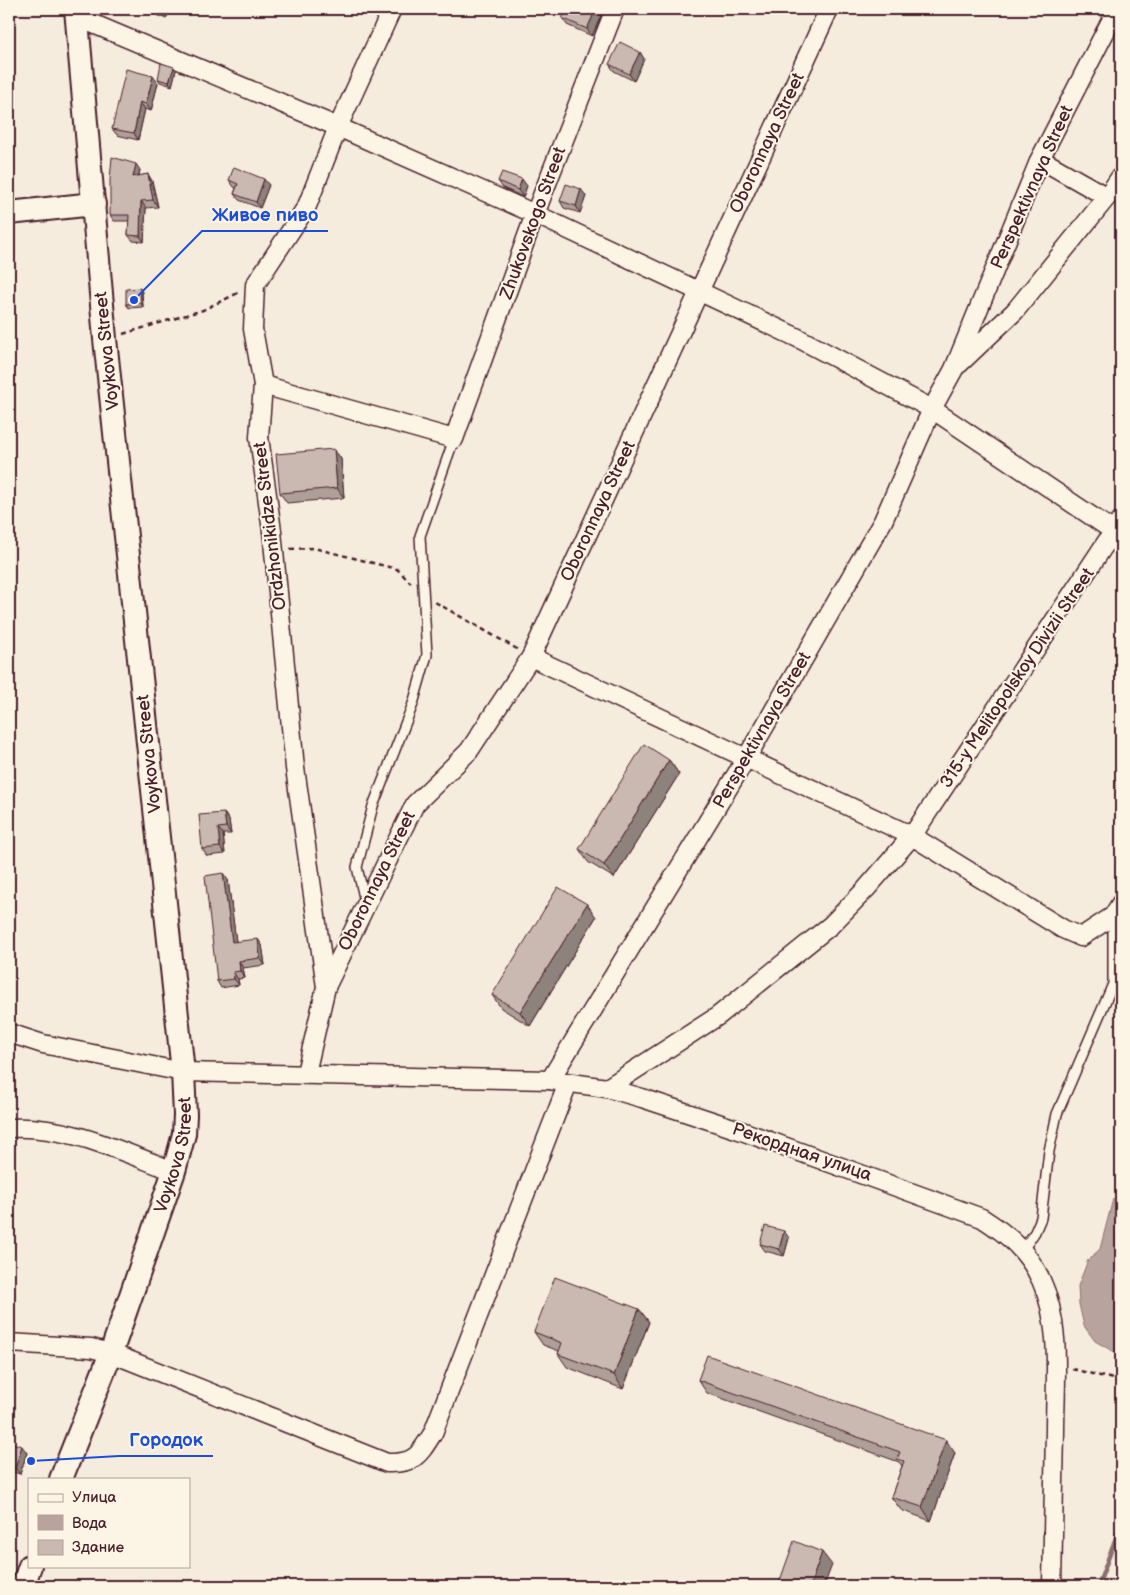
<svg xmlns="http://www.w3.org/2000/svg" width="1130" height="1595" font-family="'Balsamiq Sans',sans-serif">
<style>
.water{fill:#b8a39e;stroke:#8c6e70}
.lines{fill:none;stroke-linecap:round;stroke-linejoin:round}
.stream{stroke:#8c6e70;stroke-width:4.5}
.service-casing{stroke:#4a1f2b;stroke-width:12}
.minor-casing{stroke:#4a1f2b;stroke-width:21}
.tertiary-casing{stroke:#4a1f2b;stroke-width:26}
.path{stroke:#4a1f2b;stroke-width:2.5;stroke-dasharray:5 4;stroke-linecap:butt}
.service{stroke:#fcf5e5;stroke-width:9}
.minor{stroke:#fcf5e5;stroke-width:18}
.tertiary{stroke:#fcf5e5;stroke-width:22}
.wall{fill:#ae9f98;stroke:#4a1f2b}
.shaded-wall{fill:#8d827c;stroke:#4a1f2b}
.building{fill:#cab9b1;stroke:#4a1f2b}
.labels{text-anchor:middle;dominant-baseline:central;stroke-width:4;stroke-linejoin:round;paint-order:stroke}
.street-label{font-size:18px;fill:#4a1f2b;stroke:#fcf5e5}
.leader{fill:none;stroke:#1d4ed8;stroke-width:2}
.callout-dot{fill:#1d4ed8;stroke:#fcf5e5;stroke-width:2}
.callout-label{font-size:19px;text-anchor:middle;font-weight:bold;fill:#1d4ed8;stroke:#fcf5e5;stroke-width:4;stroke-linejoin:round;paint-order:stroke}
</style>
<rect width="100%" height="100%" fill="#f5ecde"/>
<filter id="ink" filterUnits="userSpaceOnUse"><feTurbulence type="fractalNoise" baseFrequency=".02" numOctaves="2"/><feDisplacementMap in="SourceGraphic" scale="10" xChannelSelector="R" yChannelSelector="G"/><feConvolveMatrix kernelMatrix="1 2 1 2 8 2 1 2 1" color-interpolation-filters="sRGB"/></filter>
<g filter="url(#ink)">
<path class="water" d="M1121,1194V1356L1095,1341L1084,1326L1079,1304L1078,1286L1088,1260L1100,1249L1113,1199Z"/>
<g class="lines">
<path class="stream" d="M1098,1586L1121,1524"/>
<defs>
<g id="service">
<path d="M365,902L357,867L373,806L413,704L427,655L420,536L454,439"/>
<path d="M1023,1250L1035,1232L1041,1218L1049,1151L1057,1114L1113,984V916"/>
</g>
<g id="minor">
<path d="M77,17L338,127L535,214L798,338L932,409L1121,536"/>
<path d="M1040,159L1107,197"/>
<path d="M959,364L1015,311L1107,197L1121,176"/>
<path d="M263,385L454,439L535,214L615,9"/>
<path d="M531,657L912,836L1063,929L1081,937L1113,916L1121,903"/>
<path d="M326,987L415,804L469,751L531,657L829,9"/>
<path d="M9,1033L43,1044L183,1072L550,1080L607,1088L642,1098L739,1130L982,1218C1007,1234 1028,1251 1041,1280C1062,1325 1055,1382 1055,1430C1054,1482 1053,1534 1052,1586"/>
<path d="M306,1073L326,987L295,768L272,531L259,437L263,385L253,329L255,285L307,206L338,127L392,9"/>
<path d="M550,1080L747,757L883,521L932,409L954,369L1040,159L1117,9"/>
<path d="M607,1088L718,1016L831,925L866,889L912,836L1121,520"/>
<path d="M9,1128C67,1124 121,1152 174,1171"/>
<path d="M9,1343L91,1348L111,1353L387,1463C415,1464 419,1455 433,1433L568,1083"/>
</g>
<g id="tertiary">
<path d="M9,213L94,204"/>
<path id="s1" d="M61,1479L111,1353L174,1171L184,1134L185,1115L183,1072L105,339L76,9"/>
<path d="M23,1586L30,1566"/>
</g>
</defs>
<use href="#service" class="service-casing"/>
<use href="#minor" class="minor-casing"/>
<use href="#tertiary" class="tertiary-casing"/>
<g class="path">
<path d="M123,334L203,310L238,293"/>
<path d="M290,549L314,548L397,569L411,583"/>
<path d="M435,602L517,649"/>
<path d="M1072,1369L1121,1381"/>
</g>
<use href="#service" class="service"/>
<use href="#minor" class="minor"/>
<use href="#tertiary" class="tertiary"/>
</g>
<g class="wall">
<path d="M146,9H170L166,19L148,11Z"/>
<path d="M604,9L592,36L567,25L562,18Z"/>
<path d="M640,52L644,59L634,81L614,71L609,64Z"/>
<path d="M176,70L172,86L160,82L158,79Z"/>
<path d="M158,83L151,111L145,109L138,140L117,135L112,129Z"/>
<path d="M140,170L139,176L148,174L152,181L158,207L146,208L144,242L133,241L128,235L129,221H114L110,215Z"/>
<path d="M229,180L269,185L260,208L239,200L234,194L236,188L234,187Z"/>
<path d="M498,181L527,186L523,197L503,188Z"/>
<path d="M586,196L580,213L564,208L560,201Z"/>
<path d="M142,292L143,307L129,308L126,304Z"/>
<path d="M334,449L341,459L344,498L287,503L280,493Z"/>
<path d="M669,760L679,774L614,878L588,862L579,849Z"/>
<path d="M224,813L229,820L231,834H223L225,854L207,856L202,849Z"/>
<path d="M228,880L236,942L262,945L265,965L243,968L245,978L238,979L239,985L221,988L217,981Z"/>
<path d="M596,917L530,1026L501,1008L492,995Z"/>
<path d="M789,1238L784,1256L765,1251L760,1244Z"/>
<path d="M639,1309L649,1322L623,1389L567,1367L558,1354L559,1351L543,1345L534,1332Z"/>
<path d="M698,1380L955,1453L931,1521L901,1510L891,1497L902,1466L899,1462L707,1393Z"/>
<path d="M9,1442L27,1453L20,1474L9,1471Z"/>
</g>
<g class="shaded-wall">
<path d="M163,9H170L166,19L162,13Z"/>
<path d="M596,9H604L592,36L587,29Z"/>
<path d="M640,52L644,59L634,81L629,74Z"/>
<path d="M174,67L176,70L172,86L169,82Z"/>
<path d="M153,76L158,83L151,111L146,104Z"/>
<path d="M140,102L145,109L138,140L134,133Z"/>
<path d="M136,164L140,170L137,183L133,177Z"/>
<path d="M148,174L152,181L158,207L153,200Z"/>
<path d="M264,179L269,185L260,208L256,202Z"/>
<path d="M522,179L527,186L523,197L518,190Z"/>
<path d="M581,189L586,196L580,213L576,206Z"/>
<path d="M141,201L146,208L144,242L140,236Z"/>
<path d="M140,288L142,292L143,307L141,303Z"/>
<path d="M334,449L341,459L344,498L337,488Z"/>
<path d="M669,760L679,774L614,878L604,865Z"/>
<path d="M224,813L229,820L231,834L226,827Z"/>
<path d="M218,828L223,834L225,854L220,847Z"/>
<path d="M223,873L228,880L237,949L232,942Z"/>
<path d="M587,904L596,917L530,1026L520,1012Z"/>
<path d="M258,939L262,945L265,965L260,958Z"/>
<path d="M239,961L243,968L245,978L240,971Z"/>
<path d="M233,972L238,979L239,985L234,979Z"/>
<path d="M784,1231L789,1238L784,1256L779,1249Z"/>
<path d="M639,1309L649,1322L623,1389L614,1375Z"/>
<path d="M946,1440L955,1453L931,1521L922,1507Z"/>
<path d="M22,1446L27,1453L20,1474L15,1468Z"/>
<path d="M822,1552L832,1565L824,1586H810Z"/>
</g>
<g class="building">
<path d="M152,9H163L162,13Z"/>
<path d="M567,9H596L587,29L562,18Z"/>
<path d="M620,42L640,52L629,74L609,64Z"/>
<path d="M161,63L174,67L169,82L158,79Z"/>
<path d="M126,69L153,76L146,104L140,102L134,133L112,129Z"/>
<path d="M112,157L136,164L133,177L148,174L153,200L141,201L140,236L128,235L129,215H110V180Z"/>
<path d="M234,167L264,179L256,202L234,194L238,184L229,180Z"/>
<path d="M502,172L522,179L518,190L498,181Z"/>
<path d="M566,184L581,189L576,206L560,201Z"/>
<path d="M140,288L141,303L126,304V289Z"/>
<path d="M334,449L337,488L280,493L276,454Z"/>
<path d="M644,744L669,760L604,865L579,849Z"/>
<path d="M224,813L226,827L218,828L220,847L202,849L199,815Z"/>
<path d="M223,873L232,942L258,939L260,958L239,961L240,971L233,972L234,979L217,981L205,876Z"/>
<path d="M558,887L587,904L520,1012L492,995Z"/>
<path d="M765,1226L784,1231L779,1249L760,1244Z"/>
<path d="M555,1277L639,1309L614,1375L558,1354L562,1343L534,1332Z"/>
<path d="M707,1355L946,1440L922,1507L891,1497L904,1461L897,1459L900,1452L698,1380Z"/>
<path d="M9,1442L22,1446L15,1468L9,1466Z"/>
<path d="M794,1541L822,1552L810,1586H778Z"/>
</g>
</g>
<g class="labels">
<g class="street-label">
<text transform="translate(767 143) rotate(-65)">Oboronnaya Street</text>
<text transform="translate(1032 187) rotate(-66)">Perspektivnaya Street</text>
<text transform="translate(533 223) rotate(-70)">Zhukovskogo Street</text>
<text transform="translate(107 351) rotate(-96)">Voykova Street</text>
<text transform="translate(598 511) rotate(-65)">Oboronnaya Street</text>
<text transform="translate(270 526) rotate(-97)">Ordzhonikidze Street</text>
<text transform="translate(1017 678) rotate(-56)">315-y Melitopolskoy Divizii Street</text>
<text transform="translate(762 730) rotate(-60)">Perspektivnaya Street</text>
<text transform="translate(149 754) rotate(-96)">Voykova Street</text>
<text transform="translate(377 881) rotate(-64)">Oboronnaya Street</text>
<text transform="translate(802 1152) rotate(19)">Рекордная улица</text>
<text stroke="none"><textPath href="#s1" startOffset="344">Voykova Street</textPath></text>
</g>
</g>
<path class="leader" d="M134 300L202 231H328M31 1461L119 1456H213"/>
<g class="callout-dot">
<circle cx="134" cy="300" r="5"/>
<circle cx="31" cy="1461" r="5"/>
</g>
<g class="callout-label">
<text x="265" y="221">Живое пиво</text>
<text x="166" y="1446">Городок</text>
</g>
<rect width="1130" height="1595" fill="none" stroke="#fcf5e5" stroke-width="30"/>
<rect x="15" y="15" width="1100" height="1565" fill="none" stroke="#4a1f2b" stroke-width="2" filter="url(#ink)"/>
<rect x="28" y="1478" width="162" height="90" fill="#fcf5e5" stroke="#b59f9b"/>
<rect x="38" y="1494" width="25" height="8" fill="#fcf5e5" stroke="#b59f9b"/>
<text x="72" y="1502" font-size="15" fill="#4a1f2b">Улица</text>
<rect x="38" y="1515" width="25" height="15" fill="#b8a39e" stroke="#b59f9b"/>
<text x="72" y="1528" font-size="15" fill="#4a1f2b">Вода</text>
<rect x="38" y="1540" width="25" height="15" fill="#cab9b1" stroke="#b59f9b"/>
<text x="72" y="1552" font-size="15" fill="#4a1f2b">Здание</text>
</svg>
